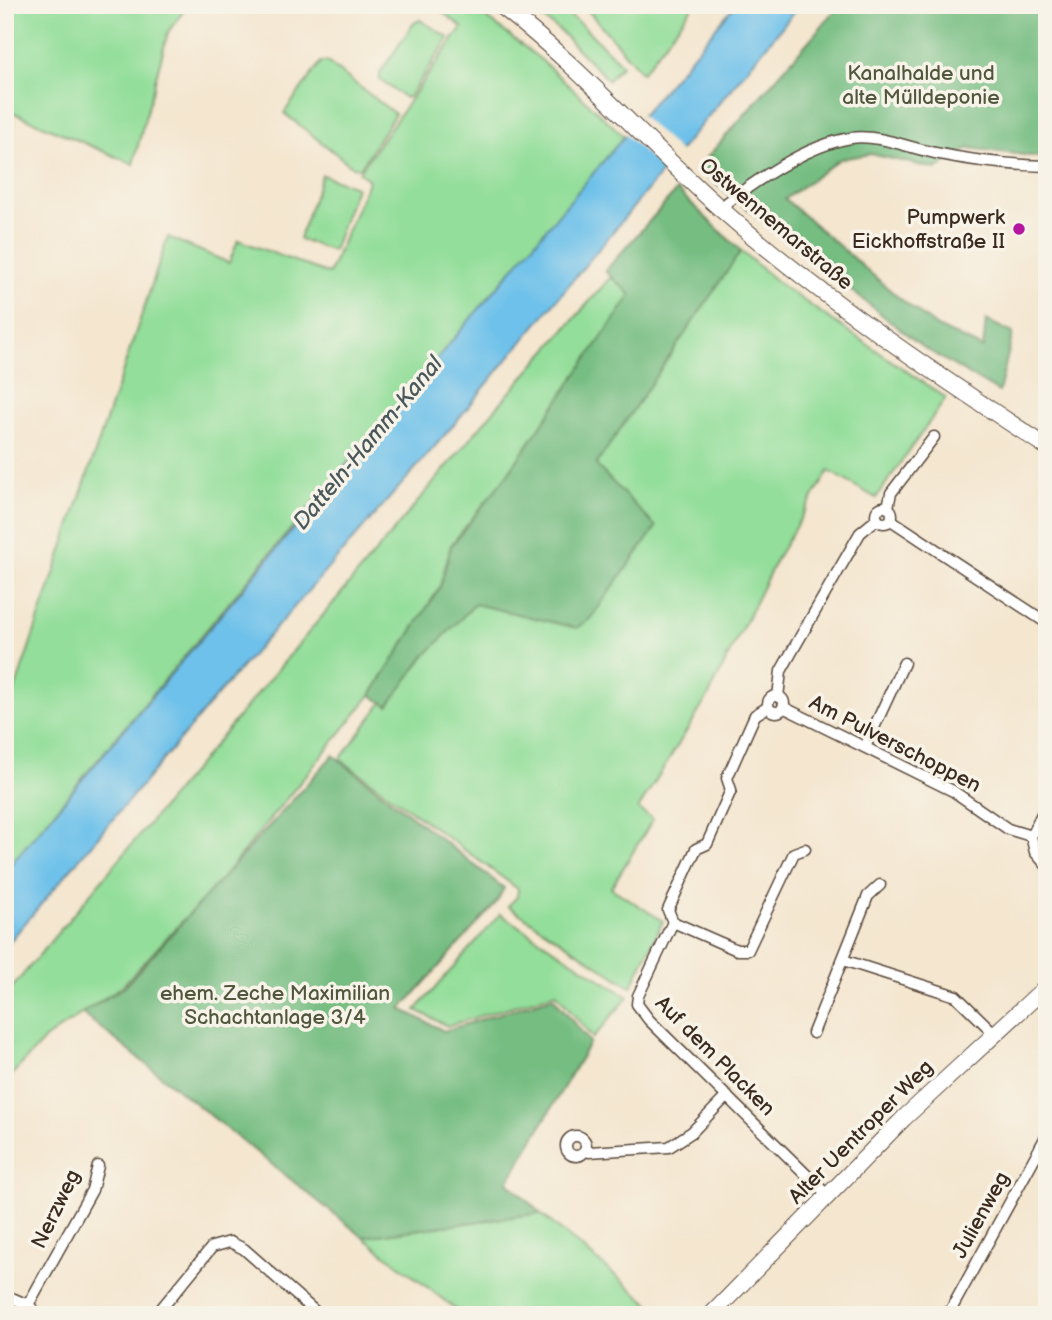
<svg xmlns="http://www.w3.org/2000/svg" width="1052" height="1320" font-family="'Balsamiq Sans',sans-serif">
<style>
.green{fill:#93de9a;stroke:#67845c;stroke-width:2}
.forest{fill:#76bd82;stroke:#587450;stroke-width:2}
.water{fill:#6ec1ea;stroke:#547684;stroke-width:2}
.pier{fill:#f4e6cf}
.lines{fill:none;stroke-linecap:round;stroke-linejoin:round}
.street-casing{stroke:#574639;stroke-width:13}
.secondary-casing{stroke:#574639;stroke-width:18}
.street{stroke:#fff;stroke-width:10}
.secondary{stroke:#fff;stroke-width:16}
.poi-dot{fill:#b5179e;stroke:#f7f3e8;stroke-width:2.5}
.labels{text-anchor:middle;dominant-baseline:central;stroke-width:7;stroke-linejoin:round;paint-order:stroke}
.park-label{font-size:21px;fill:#51573d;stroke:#f7f3e8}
.poi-label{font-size:21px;fill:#3b2a1e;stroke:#f7f3e8;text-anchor:end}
.street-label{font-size:21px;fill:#3b2a1e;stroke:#f7f3e8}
.water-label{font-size:23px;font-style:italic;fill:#4a575b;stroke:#f7f3e8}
</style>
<rect width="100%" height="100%" fill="#f7f3e8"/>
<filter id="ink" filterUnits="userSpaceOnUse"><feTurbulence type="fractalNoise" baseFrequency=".0143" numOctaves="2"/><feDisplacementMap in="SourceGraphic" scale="14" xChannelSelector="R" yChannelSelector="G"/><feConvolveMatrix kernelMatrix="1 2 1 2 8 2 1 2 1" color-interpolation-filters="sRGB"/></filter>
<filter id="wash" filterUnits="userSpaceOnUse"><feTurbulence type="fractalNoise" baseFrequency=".00686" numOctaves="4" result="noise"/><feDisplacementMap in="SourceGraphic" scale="28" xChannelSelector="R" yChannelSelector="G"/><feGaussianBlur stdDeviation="1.57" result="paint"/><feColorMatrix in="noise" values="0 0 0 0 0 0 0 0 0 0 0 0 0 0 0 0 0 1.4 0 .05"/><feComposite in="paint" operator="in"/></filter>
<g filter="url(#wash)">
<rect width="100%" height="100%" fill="#f4e6cf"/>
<g class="green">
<path d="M5,5H188L168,32L133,164L5,109Z"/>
<path d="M433,5H470L540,59L626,138L278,544L5,871V719L168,237L229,263L238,240L329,274L369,180L359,172L462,27Z"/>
<path d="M526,5H557L583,26L622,65L608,80L560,31Z"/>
<path d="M583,5H694L642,73Z"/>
<path d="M420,20L449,38L409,97L405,98L380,80V73L414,23Z"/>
<path d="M321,62H327L395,114L360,168L353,167L284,113Z"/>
<path d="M322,175L356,187L333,251L299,239Z"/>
<path d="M713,228L785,288L946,398L876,498L829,471L778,556L709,695L638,809L653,819L611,888L663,921L631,987L508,906L517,897L518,889L340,759L412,663Z"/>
<path d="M611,277L632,295L507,475L451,545L440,587L371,695L218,883L122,986L46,1038L5,1082V996L491,414Z"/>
<path d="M500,914L628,997L593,1038L556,993L447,1026L416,1010Z"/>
<path d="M540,1213L663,1315H463L363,1237Z"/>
</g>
<g class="forest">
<path d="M840,5H1047V158L969,148L936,169L871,154L840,159L785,199L898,297L937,327L983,348L986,320L1013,333L999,392L924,348L697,169Z"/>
<path d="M677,190L741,251L596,465L656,527L590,619L576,628L475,604L424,657L388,706L371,695L440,587L451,546L507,475L631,295L605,271Z"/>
<path d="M333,755L504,888L496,903L401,1009L444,1031L553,997L590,1042L508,1182L540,1213L363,1237L82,1013L124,987Z"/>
</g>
<path class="water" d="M735,5H800L450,429L231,679L5,947V871Z"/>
<path class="pier" d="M641,115L683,155L667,175L625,134Z"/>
</g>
<g filter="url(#ink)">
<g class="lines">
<defs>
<g id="street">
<path d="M720,208C755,181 806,145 851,138C878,134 909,148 935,153C973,161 1008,165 1047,166"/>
<circle cx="884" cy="515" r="8"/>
<path d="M888,507L891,493L934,437"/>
<path d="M891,520L1047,623"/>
<circle cx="776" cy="704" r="8"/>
<path d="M778,697L781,671L794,648L860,533L877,519"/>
<path d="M768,707L755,715L727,778L731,790L707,844L696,849L668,910L673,922L638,996L637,1004L649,1020L827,1195"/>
<path d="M783,707L953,791L1008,829L1031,836"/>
<path d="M865,747L904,663"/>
<path d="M1031,836L1047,804"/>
<path d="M1031,836L1035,852L1047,866"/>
<path d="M673,922L737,950H748L794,853L805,849"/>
<path d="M843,960L956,996L994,1033"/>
<path d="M813,1033L868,896L880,885"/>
<circle cx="576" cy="1146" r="10"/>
<path d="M586,1149L589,1152L669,1147L692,1132L727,1096"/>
<path d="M5,1295L28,1305L39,1315"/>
<path d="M28,1305L92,1190L98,1166"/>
<path d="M156,1315L212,1247L230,1242L244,1249L319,1315"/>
<path d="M948,1315L1047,1135"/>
</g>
<g id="secondary">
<path d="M500,5C581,67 646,143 722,210C823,299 934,373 1047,447"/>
<path d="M711,1315L904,1118L1047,986"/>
</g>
</defs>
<use href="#street" class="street-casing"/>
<use href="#secondary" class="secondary-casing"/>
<use href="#street" class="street"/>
<use href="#secondary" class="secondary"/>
</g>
</g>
<circle class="poi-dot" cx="1019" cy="229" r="7"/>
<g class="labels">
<g class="park-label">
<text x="921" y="73">Kanalhalde und<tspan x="921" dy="24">alte Mülldeponie</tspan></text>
<text x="275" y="993">ehem. Zeche Maximilian<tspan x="275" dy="24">Schachtanlage 3/4</tspan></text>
</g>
<g class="poi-label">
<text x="1005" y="217">Pumpwerk<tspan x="1005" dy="24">Eickhoffstraße II</tspan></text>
</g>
<g class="street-label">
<text transform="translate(776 224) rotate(40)">Ostwennemarstraße</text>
<text transform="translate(895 744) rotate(27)">Am Pulverschoppen</text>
<text transform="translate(715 1056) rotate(45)">Auf dem Placken</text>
<text transform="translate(861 1132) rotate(-45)">Alter Uentroper Weg</text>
<text transform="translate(56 1209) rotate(-64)">Nerzweg</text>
<text transform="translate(981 1215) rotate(-61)">Julienweg</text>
</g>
<g class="water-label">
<text transform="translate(368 443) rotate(-50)">Datteln-Hamm-Kanal</text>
</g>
</g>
<rect width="1052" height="1320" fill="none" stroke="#f7f3e8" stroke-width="28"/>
</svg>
